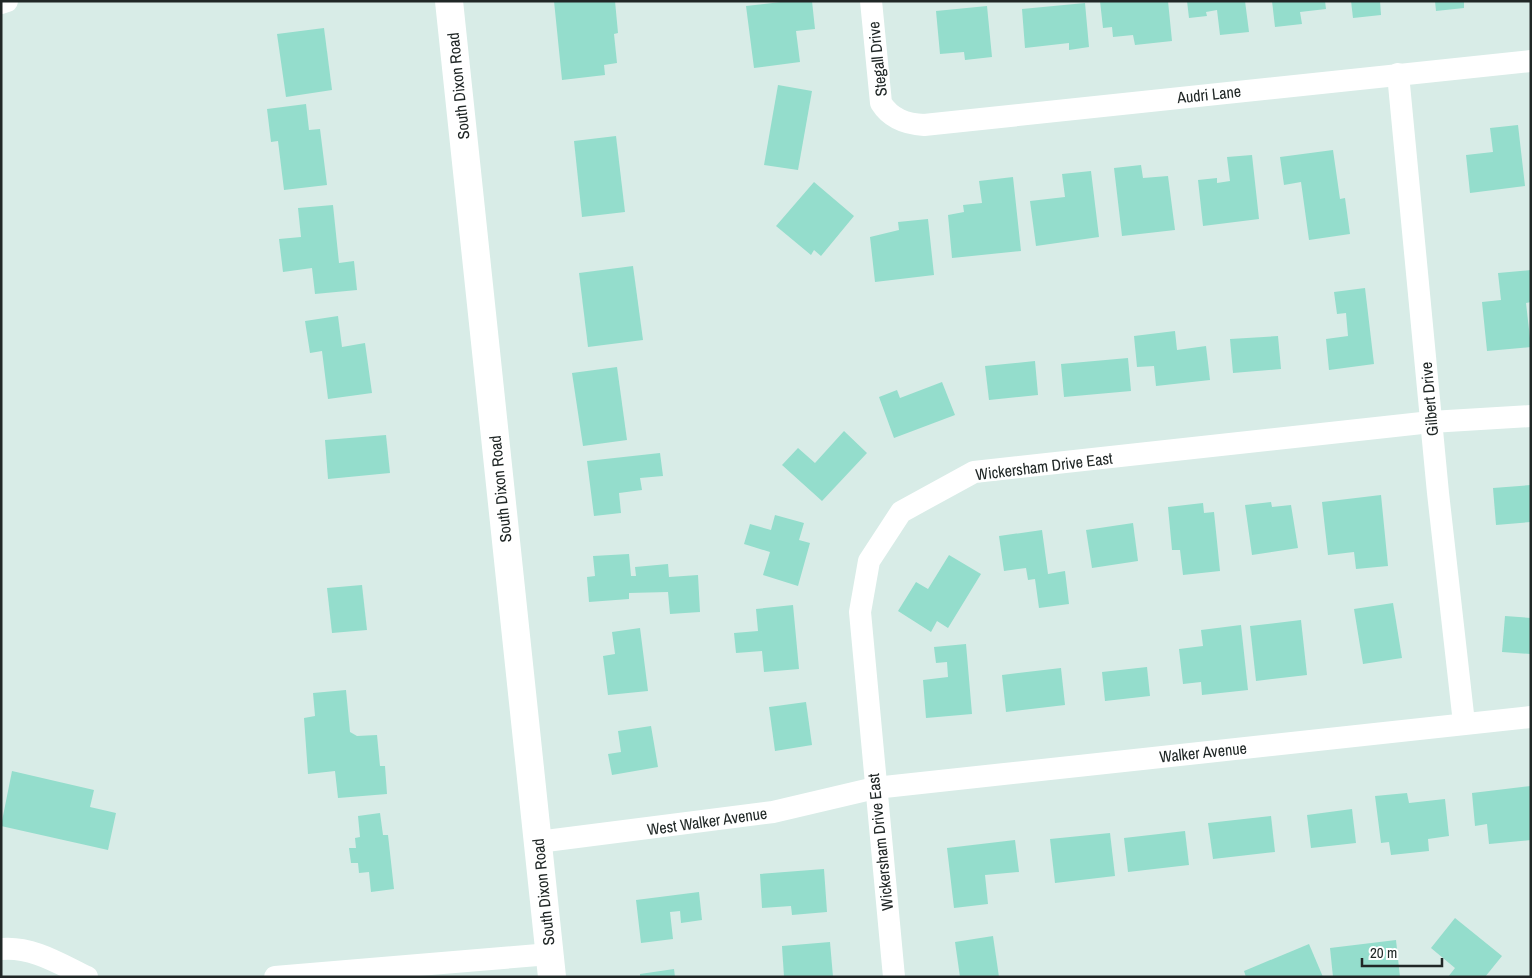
<svg xmlns="http://www.w3.org/2000/svg" width="1532" height="978" font-family="'Archivo Narrow',sans-serif">
<style>
.building{fill:#94ddcc}
.lines{fill:none;stroke-linecap:round;stroke-linejoin:round}
.minor{stroke:#fff;stroke-width:22}
.secondary{stroke:#fff;stroke-width:28}
.labels{text-anchor:middle;dominant-baseline:central;stroke-width:4.5;stroke-linejoin:round;paint-order:stroke}
.street-label{font-size:16px;fill:#202726;stroke:#fff}
</style>
<rect width="100%" height="100%" fill="#d8ece7"/>
<g class="building">
<path d="M554,1H615L618,33L614,34L617,63L604,65L605,75L562,80Z"/>
<path d="M789,1H812L815,29L796,31L800,62L754,68L746,6Z"/>
<path d="M1100,1H1168L1172,41L1135,45L1133,35L1113,37L1112,27L1103,28Z"/>
<path d="M1187,1H1245L1249,32L1220,35L1217,10L1206,12L1207,16L1189,18Z"/>
<path d="M1272,1H1325L1326,9L1300,12L1302,24L1275,27Z"/>
<path d="M1351,1H1380L1381,15L1353,18Z"/>
<path d="M1435,1H1464V8L1436,11Z"/>
<path d="M1085,3L1089,47L1069,50V43L1025,48L1022,9Z"/>
<path d="M987,6L992,57L965,60L964,52L940,54L936,11Z"/>
<path d="M324,28L332,90L286,97L277,34Z"/>
<path d="M778,85L812,91L798,170L764,165Z"/>
<path d="M306,104L309,130L320,129L327,185L284,190L278,141L271,142L267,109Z"/>
<path d="M1518,125L1525,186L1470,193L1466,155L1493,152L1490,128Z"/>
<path d="M616,136L625,212L582,217L574,141Z"/>
<path d="M1333,150L1340,199L1345,198L1350,234L1309,240L1301,182L1284,185L1280,157Z"/>
<path d="M1252,155L1259,219L1203,226L1198,180L1217,178V183L1230,181L1227,157Z"/>
<path d="M1141,165L1143,178L1168,176L1175,230L1122,236L1114,168Z"/>
<path d="M1091,171L1099,237L1036,246L1030,201L1065,197L1062,174Z"/>
<path d="M1013,177L1021,251L952,258L948,215L964,212L963,205L982,203L979,181Z"/>
<path d="M814,182L854,216L821,256L814,250L811,255L776,226Z"/>
<path d="M333,205L339,263L354,261L357,290L315,294L312,268L283,272L279,239L301,237L298,208Z"/>
<path d="M928,219L934,275L875,282L870,237L899,230L898,222Z"/>
<path d="M633,266L643,340L588,347L579,273Z"/>
<path d="M1531,270V302L1526,303L1531,347L1487,351L1482,302L1501,300L1498,273Z"/>
<path d="M1365,288L1374,364L1329,370L1326,339L1348,336L1346,313L1337,314L1334,292Z"/>
<path d="M338,316L342,347L365,343L372,393L328,399L322,351L310,353L305,321Z"/>
<path d="M1175,331L1177,350L1206,346L1210,380L1156,386L1154,366L1137,367L1134,336Z"/>
<path d="M1278,336L1281,369L1233,373L1230,339Z"/>
<path d="M1128,358L1131,391L1064,397L1061,364Z"/>
<path d="M1035,361L1038,395L989,400L985,366Z"/>
<path d="M617,367L627,440L583,446L572,373Z"/>
<path d="M942,382L955,415L894,438L879,397L897,390L900,398Z"/>
<path d="M844,431L867,453L822,501L782,465L798,448L815,463Z"/>
<path d="M386,435L390,473L328,479L325,440Z"/>
<path d="M660,453L663,476L640,478L642,490L619,493L621,513L594,516L587,461Z"/>
<path d="M1531,485V522L1496,525L1493,488Z"/>
<path d="M1381,495L1388,566L1356,569L1354,552L1328,555L1322,502Z"/>
<path d="M1271,502L1272,507L1291,505L1298,548L1252,555L1245,505Z"/>
<path d="M1203,503L1204,513L1214,512L1220,571L1183,575L1180,550H1172L1168,507Z"/>
<path d="M775,515L804,523L799,540L810,543L798,586L763,575L770,552L744,544L750,524L771,530Z"/>
<path d="M1133,523L1138,561L1092,568L1086,530Z"/>
<path d="M1042,530L1048,574L1065,571L1069,604L1039,608L1035,579L1028,580L1026,568L1004,571L999,536Z"/>
<path d="M629,554L631,576H636L635,567L668,564L669,577L698,575L700,612L670,614L668,592L629,593V599L589,602L587,577L595,576L593,556Z"/>
<path d="M949,555L981,574L948,628L937,621L931,632L898,611L916,582L928,589Z"/>
<path d="M362,585L367,630L332,633L327,588Z"/>
<path d="M1393,603L1402,658L1363,664L1354,609Z"/>
<path d="M793,605L799,669L764,672L762,651L736,653L734,633L758,631L756,609Z"/>
<path d="M1505,616L1531,618V654L1502,652Z"/>
<path d="M1301,620L1307,675L1256,681L1250,626Z"/>
<path d="M1241,625L1248,690L1202,695L1201,682L1183,684L1179,649L1203,646L1201,630Z"/>
<path d="M640,628L648,691L608,695L603,656L615,654L612,632Z"/>
<path d="M966,644L972,714L926,718L923,680L948,677L947,662L936,663L934,647Z"/>
<path d="M1147,667L1150,696L1105,701L1102,672Z"/>
<path d="M1061,668L1065,705L1006,712L1002,675Z"/>
<path d="M346,690L350,732L357,736L377,735L380,766H385L387,794L338,798L335,771L308,774L304,718L315,716L313,693Z"/>
<path d="M806,702L812,745L775,751L769,707Z"/>
<path d="M651,726L658,767L612,775L608,754L621,752L618,731Z"/>
<path d="M12,771L94,790L90,807L116,813L108,850L1,826Z"/>
<path d="M1531,786V840L1489,844L1487,824L1475,826L1472,793Z"/>
<path d="M1407,793L1409,803L1445,799L1449,836L1428,839L1429,851L1391,855L1389,842L1381,843L1375,796Z"/>
<path d="M1352,809L1356,843L1311,848L1307,815Z"/>
<path d="M380,813L383,835H388L394,889L371,892L369,872L359,873L358,863H351L349,848H356L355,838L360,837L358,816Z"/>
<path d="M1271,816L1275,852L1213,859L1208,823Z"/>
<path d="M1185,831L1189,865L1128,872L1124,838Z"/>
<path d="M1110,833L1115,876L1055,883L1050,839Z"/>
<path d="M1015,840L1019,872L985,875L988,904L954,908L947,848Z"/>
<path d="M824,869L827,912L792,915L791,906L762,908L760,874Z"/>
<path d="M699,892L702,920L681,923L680,911L670,912L673,939L641,943L636,900Z"/>
<path d="M1455,918L1502,956L1485,977H1448L1455,968L1431,948Z"/>
<path d="M993,936L999,977H960L955,942Z"/>
<path d="M1396,940L1400,977H1333L1330,948Z"/>
<path d="M830,942L833,977H784L782,946Z"/>
<path d="M1309,944L1323,977H1246L1244,971Z"/>
<path d="M674,969L675,977H640V974Z"/>
</g>
<g class="lines">
<g class="minor">
<path d="M871,1L881,103C891,119 906,124 924,125L1531,61"/>
<path d="M1,3L7,1"/>
<path d="M1398,74L1438,493L1464,723"/>
<path d="M538,842L773,812L875,788L1531,717"/>
<path d="M1,949C32,946 60,964 87,977"/>
<path d="M275,977L550,954"/>
<path d="M894,977L860,612L869,561L901,512L974,472L1431,422L1531,416"/>
</g>
<path class="secondary" d="M449,1L552,977"/>
</g>
<g class="labels">
<g class="street-label">
<text transform="translate(877 59) rotate(-96)">Stegall Drive</text>
<text transform="translate(458 86) rotate(-96)">South Dixon Road</text>
<text transform="translate(1209 94) rotate(-6)">Audri Lane</text>
<text transform="translate(1429 399) rotate(-95)">Gilbert Drive</text>
<text transform="translate(1044 466) rotate(-7)">Wickersham Drive East</text>
<text transform="translate(500 489) rotate(-96)">South Dixon Road</text>
<text transform="translate(1203 752) rotate(-6)">Walker Avenue</text>
<text transform="translate(707 821) rotate(-8)">West Walker Avenue</text>
<text transform="translate(880 842) rotate(-96)">Wickersham Drive East</text>
<text transform="translate(543 892) rotate(-96)">South Dixon Road</text>
</g>
</g>
<rect width="1532" height="978" fill="none" stroke="#202726" stroke-width="5"/>
<path d="M1362 958v8h80v-8" fill="none" stroke="#202726" stroke-width="2.5"/>
<text x="1370" y="958" font-size="15" fill="#202726" stroke="#ffffff" stroke-width="4" paint-order="stroke">20 m</text>
</svg>
